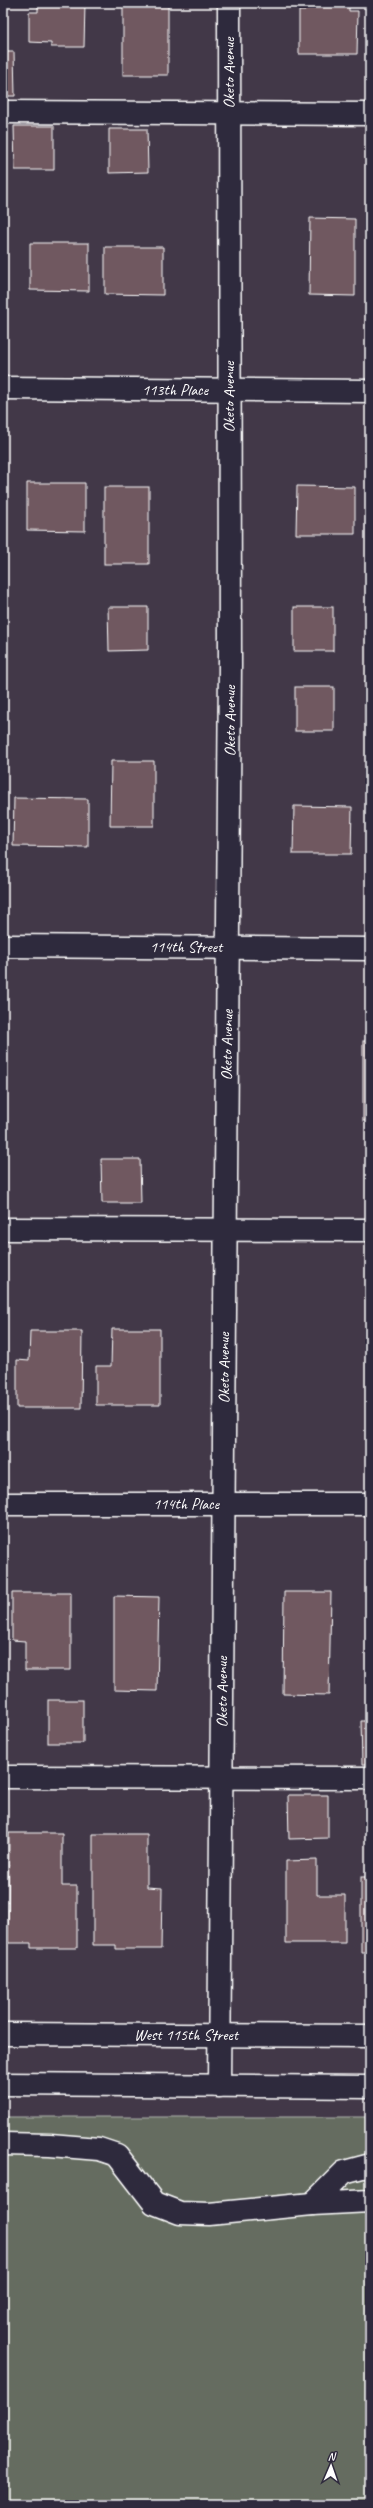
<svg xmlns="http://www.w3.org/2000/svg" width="373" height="2508" font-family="Caveat,sans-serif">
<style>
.green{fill:#656c60;stroke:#b2b6b0}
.building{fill:#705961;stroke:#fff}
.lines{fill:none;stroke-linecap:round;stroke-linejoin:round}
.minor-casing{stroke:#fff;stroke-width:25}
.minor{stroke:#2f2a3d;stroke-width:22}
.labels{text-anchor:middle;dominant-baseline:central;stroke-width:3;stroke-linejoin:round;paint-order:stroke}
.street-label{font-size:16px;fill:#fff;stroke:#2f2a3d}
</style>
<rect width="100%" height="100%" fill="#423848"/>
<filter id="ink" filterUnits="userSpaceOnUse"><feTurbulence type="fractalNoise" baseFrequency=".025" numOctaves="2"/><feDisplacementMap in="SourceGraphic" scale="8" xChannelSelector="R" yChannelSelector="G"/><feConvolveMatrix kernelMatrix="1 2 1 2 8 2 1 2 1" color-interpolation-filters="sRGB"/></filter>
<g filter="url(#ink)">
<rect class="green" x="3" y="2117" width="367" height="388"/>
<g class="building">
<path d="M38,3H85L84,47H51V43L29,42V12H38Z"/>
<rect x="123" y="3" width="45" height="72"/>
<path d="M305,3H349V11H358L357,54H299V11H305Z"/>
<path d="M3,52H14L15,96H3Z"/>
<path d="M14,126H54V170H15Z"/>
<path d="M109,129H147L148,172L109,173Z"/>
<path d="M310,218L355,219V296L309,295Z"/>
<path d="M3,233H5L4,292H3Z"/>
<path d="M30,243H89V291L30,290Z"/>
<path d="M105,247H163V295L105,294Z"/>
<path d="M3,482H4L3,567Z"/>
<path d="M27,483H85V531L27,530Z"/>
<path d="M297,486L355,487V534H296Z"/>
<rect x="104" y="487" width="45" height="77"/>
<path d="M108,607H148V650L109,651Z"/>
<rect x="294" y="607" width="39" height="44"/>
<rect x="365" y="681" width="5" height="43"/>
<rect x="295" y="687" width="39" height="44"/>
<path d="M111,761H154V826H110Z"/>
<path d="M14,798L88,799V847L13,846Z"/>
<path d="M294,806L352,807L351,854H293Z"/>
<rect x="363" y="1041" width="7" height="80"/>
<path d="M101,1159H140L141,1203H102Z"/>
<path d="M112,1329H160V1405H96V1366H111Z"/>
<path d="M30,1331H82L81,1408H17V1360L29,1361Z"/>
<path d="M284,1592H331L329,1695L283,1694Z"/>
<path d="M12,1593H71V1670H25V1641L12,1640Z"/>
<path d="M114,1596L159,1597L157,1691L114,1690Z"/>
<rect x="48" y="1700" width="35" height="43"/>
<path d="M361,1721H370V1764H362Z"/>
<path d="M288,1795H328V1838L289,1839Z"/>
<path d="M9,1833H62V1886H77V1948H31V1943H8Z"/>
<path d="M93,1834H147V1887L162,1888L161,1949H116V1945H93Z"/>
<path d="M317,1860V1895H345V1943H286V1861Z"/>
<rect x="361" y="1877" width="9" height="75"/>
</g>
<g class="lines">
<defs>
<g id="minor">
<path d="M3,112L370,114"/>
<path d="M3,388L370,391"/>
<path d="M3,946L370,949"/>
<path d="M3,1229L370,1230"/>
<path d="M3,1504H370"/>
<path d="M3,1777L370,1778"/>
<path d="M3,2034L370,2036"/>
<path d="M3,2084L370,2087"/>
<path d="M219,2086L230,664L229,3"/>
<path d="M3,2144L50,2145L99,2149L117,2155L154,2203L180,2213L209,2214L312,2204L370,2201"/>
<path d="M312,2204L344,2172L370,2165"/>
</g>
</defs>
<use href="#minor" class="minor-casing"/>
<use href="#minor" class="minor"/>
</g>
</g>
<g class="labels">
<g class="street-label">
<text transform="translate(229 73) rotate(-90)">Oketo Avenue</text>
<text x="175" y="390">113th Place</text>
<text transform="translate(229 397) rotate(-90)">Oketo Avenue</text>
<text transform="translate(230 721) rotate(-90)">Oketo Avenue</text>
<text x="186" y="947">114th Street</text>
<text transform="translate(227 1045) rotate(-89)">Oketo Avenue</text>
<text transform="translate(224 1368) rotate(-90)">Oketo Avenue</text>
<text x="186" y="1504">114th Place</text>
<text transform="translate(222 1692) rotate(-90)">Oketo Avenue</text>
<text x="186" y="2035">West 115th Street</text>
</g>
</g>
<rect width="373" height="2508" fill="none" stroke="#2f2a3d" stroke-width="16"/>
<rect x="8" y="8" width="357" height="2492" fill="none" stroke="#fff" stroke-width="1.5" filter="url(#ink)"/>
<g transform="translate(331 2466) rotate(2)" stroke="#2f2a3d" stroke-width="3" paint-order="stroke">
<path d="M0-3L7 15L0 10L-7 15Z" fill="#ffffff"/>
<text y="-6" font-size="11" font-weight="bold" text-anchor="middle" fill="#ffffff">N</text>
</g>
</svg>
